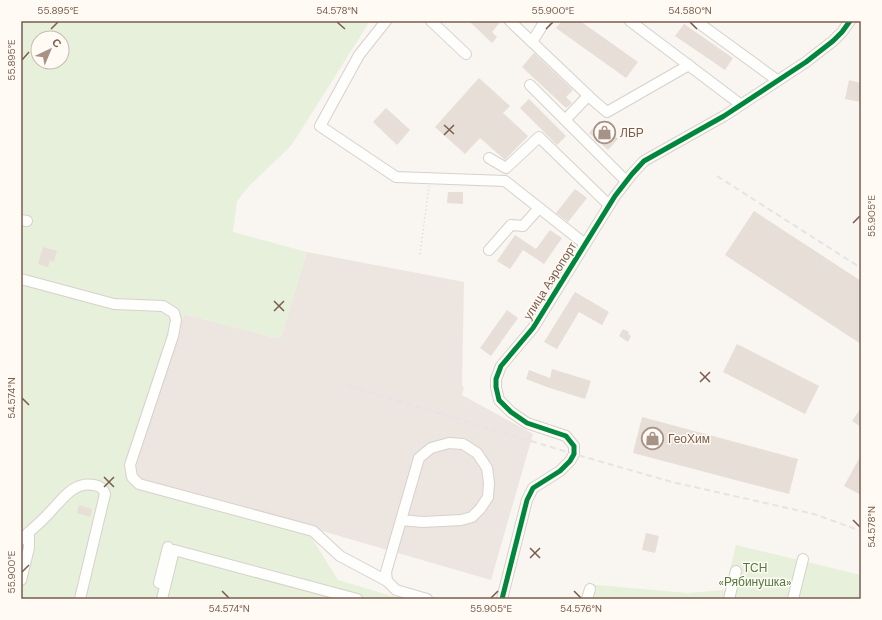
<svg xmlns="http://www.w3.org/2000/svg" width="882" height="620" font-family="'DM Sans',sans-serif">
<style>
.industrial{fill:#ede5e0}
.green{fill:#e7f0db;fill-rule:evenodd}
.building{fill:#e6ded7}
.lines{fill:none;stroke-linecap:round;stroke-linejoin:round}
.minor-casing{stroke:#d7d1cb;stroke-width:12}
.path{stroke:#dcd5d0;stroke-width:1.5;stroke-dasharray:1 3;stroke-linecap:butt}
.minor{stroke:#fefefd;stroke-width:10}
.rail{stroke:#e6e3e7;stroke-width:2;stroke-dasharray:6 4;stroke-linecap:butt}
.cycleway-casing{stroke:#fffaf3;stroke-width:8}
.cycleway{stroke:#00873e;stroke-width:5}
.ticks{fill:none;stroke:#7a5c4d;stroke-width:1.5}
.labels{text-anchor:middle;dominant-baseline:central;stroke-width:3;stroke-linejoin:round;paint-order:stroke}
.poi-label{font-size:12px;fill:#7a5c4d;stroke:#fffaf3;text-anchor:start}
.street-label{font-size:12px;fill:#7a5c4d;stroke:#fffaf3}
.park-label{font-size:12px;fill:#537a41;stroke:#fffaf3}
.neatline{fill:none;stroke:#7a5c4d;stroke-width:1.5}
.ticks-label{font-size:10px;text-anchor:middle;fill:#7a5c4d}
</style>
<rect width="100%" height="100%" fill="#f9f5f0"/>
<path class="industrial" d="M307,252L464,282L462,385L464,388L462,395L533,434L491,580L136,477L134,473L184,314L276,338L281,337Z"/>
<g class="green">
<path d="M21,21H370L291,146L250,185L237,201L233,232L307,252L281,337L276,338L184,314L134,473L139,484L310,535L338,580L402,599H21ZM38,38H62V62H38Z"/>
<path d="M736,545L861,575V599H582L586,584L687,593L725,590Z"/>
</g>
<g class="building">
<path d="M469,21H501L492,32L497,37L492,43Z"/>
<path d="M562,21H580L638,62L626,78L556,28Z"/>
<path d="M684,24L733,58L725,70L675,36Z"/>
<path d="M534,53L573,90L566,97L572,103L566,108L522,67Z"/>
<path d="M479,78L510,106L503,113L528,136L505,160L480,138L465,154L435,127Z"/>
<path d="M849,80L861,83V102L845,99Z"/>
<path d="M529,99L566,136L557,145L520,108Z"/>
<path d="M386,108L410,130L397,145L373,122Z"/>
<path d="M599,121L618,139L608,150L589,133Z"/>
<path d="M575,189L587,198L568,222L556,213Z"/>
<path d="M448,192H463V204L447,203Z"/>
<path d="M754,211L861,281V344L725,255Z"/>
<path d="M550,230L562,238L544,264L523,250L510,269L497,261L515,235L536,249Z"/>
<path d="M43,247L57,251L54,262L50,260L48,267L38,264Z"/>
<path d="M575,292L609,312L602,325L579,312L557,349L544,342Z"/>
<path d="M507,310L518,318L491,356L480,348Z"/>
<path d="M623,329L629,332L628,334L631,336L628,342L619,336Z"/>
<path d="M737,344L819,386L805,414L723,372Z"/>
<path d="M552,369L591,381L585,399L547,387L526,379L529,370L550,378Z"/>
<path d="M861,408V427L852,421Z"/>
<path d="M642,417L798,459L789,494L633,453Z"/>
<path d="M861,455V495L844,486Z"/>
<path d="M79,505L92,509L90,517L77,513Z"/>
<path d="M646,533L659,536L655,553L642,550Z"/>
</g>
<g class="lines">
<defs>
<g id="minor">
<path d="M386,21L359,55L320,126L396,177L505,181L585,244"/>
<path d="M431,21L466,54"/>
<path d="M510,21L594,101L607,112L689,65"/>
<path d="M630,21L740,104"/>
<path d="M696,21L777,80"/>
<path d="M532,42L545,21"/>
<path d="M530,85L626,181"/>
<path d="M565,120L588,96"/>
<path d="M489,158L506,168L539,137L609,205"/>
<path d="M21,220L27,221"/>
<path d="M489,250L511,225L523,226L539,208"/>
<path d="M21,279L114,304L163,306L174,313L176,320L173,336L130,465L132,477L139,484L313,531L340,556L387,581L396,590L427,599"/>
<path d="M29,532C36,526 43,520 49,513C62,500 73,481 94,485C100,486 103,488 105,494L80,599"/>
<path d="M21,540L29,532V548L21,580"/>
<path d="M387,581L386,572L401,520L419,458L431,448L449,443L463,444L477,453L487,468L489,483L488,497L480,509L472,517L461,520L423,522L401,520"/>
<path d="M159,583L168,547"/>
<path d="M162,599L174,550L357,599"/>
<path d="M502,599L527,500L533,488L560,471L570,461L574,454V446L566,436L527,423L511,412L499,400L496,387V379L501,366L533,328L615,196L632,174L644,161L724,116L806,62L833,41L842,32L850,21"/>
<path d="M587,599L590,589"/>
<path d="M729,599L736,571"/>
<path d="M793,599L803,559"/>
</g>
</defs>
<use href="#minor" class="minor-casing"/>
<path class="path" d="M420,254L429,186"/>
<use href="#minor" class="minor"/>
<g class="rail">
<path d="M717,176L861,268"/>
<path d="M349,386L574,454L672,482L814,514L861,531"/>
</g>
<defs>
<path id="cycleway" d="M502,599L527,500L533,488L560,471L570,461L574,454V446L566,436L527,423L511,412L499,400L496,387V379L501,366L533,328L615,196L632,174L644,161L724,116L806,62L833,41L842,32L850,21"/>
</defs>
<use href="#cycleway" class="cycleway-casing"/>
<use href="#cycleway" class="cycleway"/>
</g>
<path class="ticks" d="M337,22L345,29M690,22L697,29M51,29L58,22M546,29L553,22M22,60L29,52M444,125L454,134M444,135L454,125M853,223L860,216M274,301L284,311M274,311L284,301M700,372L710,382M700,382L710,372M22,398L29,405M104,477L114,487M104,487L114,477M853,520L860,527M530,548L540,558M530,558L540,548M22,572L29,565M222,591L229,598M574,591L581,598M491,598L498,591"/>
<defs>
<symbol id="shop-ring" viewBox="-11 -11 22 22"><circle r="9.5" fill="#fffaf3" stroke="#a69286" stroke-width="1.5"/><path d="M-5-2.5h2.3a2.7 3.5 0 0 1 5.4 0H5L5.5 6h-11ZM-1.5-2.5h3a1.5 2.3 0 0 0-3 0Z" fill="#a69286"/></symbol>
</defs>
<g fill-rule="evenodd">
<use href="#shop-ring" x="592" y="120" width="25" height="25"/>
<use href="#shop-ring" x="640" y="426" width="25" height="25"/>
</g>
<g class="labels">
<g class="poi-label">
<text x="620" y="133">ЛБР</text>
<text x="668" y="439">ГеоХим</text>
</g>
<g class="street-label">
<text transform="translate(550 281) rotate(-58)">улица Аэропорт</text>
</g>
<g class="park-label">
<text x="755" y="568">ТСН<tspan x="755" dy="14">«Рябинушка»</tspan></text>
</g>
</g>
<rect width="882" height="620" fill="none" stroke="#fffaf3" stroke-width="44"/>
<g transform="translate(50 50) rotate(44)"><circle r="19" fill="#fffaf3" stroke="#cabbb1"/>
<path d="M0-3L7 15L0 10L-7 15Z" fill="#a69286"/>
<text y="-6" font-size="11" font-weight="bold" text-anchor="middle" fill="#7a5c4d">С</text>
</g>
<rect x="22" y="22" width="838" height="576" class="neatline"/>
<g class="ticks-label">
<text x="58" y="14">55.895°E</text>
<text x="337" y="14">54.578°N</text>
<text x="553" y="14">55.900°E</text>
<text x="690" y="14">54.580°N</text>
<text transform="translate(11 60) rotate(-90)" y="4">55.895°E</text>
<text transform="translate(871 216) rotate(-90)" y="4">55.905°E</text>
<text transform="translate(11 398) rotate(-90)" y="4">54.574°N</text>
<text transform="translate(871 527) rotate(-90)" y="4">54.578°N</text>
<text transform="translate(11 572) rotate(-90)" y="4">55.900°E</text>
<text x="229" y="612">54.574°N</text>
<text x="491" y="612">55.905°E</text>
<text x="581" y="612">54.576°N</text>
</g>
</svg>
